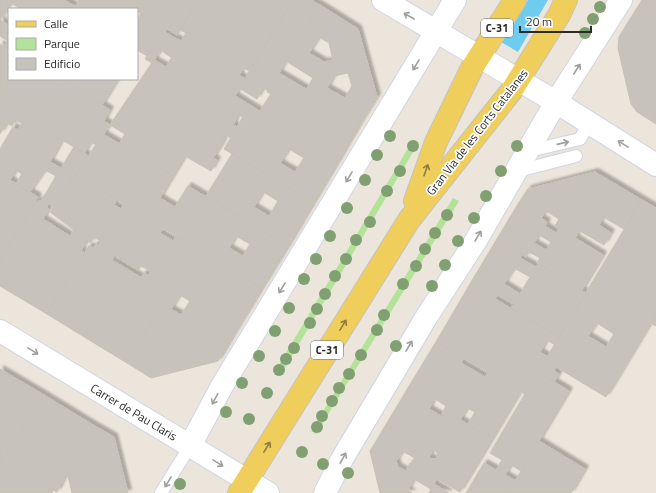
<svg xmlns="http://www.w3.org/2000/svg" width="656" height="493" font-family="'Titillium Web',sans-serif">
<style>
.green{fill:#b2e398}
.water{fill:#6eccee}
.building{fill:#c7c2bb;stroke:#c7c1b5;fill-rule:evenodd;filter:url(#shadow)}
.lines{fill:none;stroke-linecap:round;stroke-linejoin:round}
.lane-casing{stroke:#d1d4e3;stroke-width:14}
.street-casing{stroke:#d1d4e3;stroke-width:24}
.secondary-casing{stroke:#d1d4e3;stroke-width:24}
.primary-casing{stroke:#c3c3c3;stroke-width:24}
.lane{stroke:#fff;stroke-width:12}
.street{stroke:#fff;stroke-width:22}
.secondary{stroke:#fff;stroke-width:22}
.primary{stroke:#f0ce5c;stroke-width:22}
.tree{fill:#81a071}
.oneway{stroke:#9f9f9f}
.oneway2{stroke:#8d7c43}
.labels{text-anchor:middle;dominant-baseline:central;stroke-width:3.5;stroke-linejoin:round;paint-order:stroke}
.shield{fill:#fff;stroke:#6a6a6a;stroke-width:1}
.shield-label{font-size:11px;font-weight:bold;fill:#2a2a2a}
.street-label{font-size:12px;fill:#2a2a2a;stroke:#fff}
</style>
<defs>
<filter id="shadow"><feDropShadow dx="3.5" dy="-3.5" stdDeviation="1" flood-color="#0004"/></filter>
</defs>
<rect width="100%" height="100%" fill="#ece5dc"/>
<g class="green">
<path d="M413,140L419,142L280,376L274,373Z"/>
<path d="M453,198L459,201L316,434L311,431Z"/>
</g>
<path class="water" d="M528,0H548L518,52L501,42Z"/>
<g class="building">
<path d="M0,0H47L62,9H21L11,3L0,20L9,25V49L4,46L8,41L0,36Z"/>
<path d="M47,0H64L75,6L74,9H62Z"/>
<path d="M79,0H138L133,9H74Z"/>
<path d="M138,0H198L177,35L167,29L165,32L175,38L166,54L161,50L152,63L145,59L147,56L137,50V16L141,18L143,14L137,11V9L133,8Z"/>
<path d="M198,0H293L249,71L244,68L239,75L245,79L235,96L166,54L175,38L181,41L186,33L180,30Z"/>
<path d="M293,0H311L320,5L268,91L263,88L257,99L239,88Z"/>
<path d="M642,0H656V124L637,112L631,104L618,48L619,37Z"/>
<path d="M320,5L358,29L377,97L361,122L306,90L313,78L286,61ZM319,37L329,43L333,60L324,62L309,53ZM348,73L352,86L345,98L327,88L334,76Z"/>
<path d="M0,44L9,49V79H59L110,110L104,121L110,125L96,145L91,142L84,153L0,103Z"/>
<path d="M172,57L339,160L314,202L224,149L231,138L226,135L220,147L131,94L154,60L166,67ZM238,115L243,117L237,127L233,125ZM289,149L304,158L295,172L280,163Z"/>
<path d="M279,73L361,122L339,160L260,111L271,94L267,92Z"/>
<path d="M59,79H118L102,105Z"/>
<path d="M131,94L220,147L213,158L217,160L211,171L185,156L173,176L119,144L125,134L110,125Z"/>
<path d="M0,103L62,140L50,162L61,168L74,147L88,156L54,207L42,200L56,176L45,170L30,192L16,184L22,174L16,170L10,180L0,174V149L13,127L18,130L22,123L15,120L12,126L7,123L0,134Z"/>
<path d="M103,134L173,176L160,198L175,207L188,186L288,246L262,288L76,175ZM236,236L250,244L243,256L229,248Z"/>
<path d="M232,154L314,202L288,246L206,196ZM263,192L278,201L269,216L254,207Z"/>
<path d="M595,172L642,200L624,229L603,217L599,225L611,233L604,245L580,231L575,238L555,226L559,219L546,211L541,218L518,204L528,189Z"/>
<path d="M0,174L38,197L0,260Z"/>
<path d="M76,175L117,200L114,205L121,209L124,204L164,228L160,233L173,241L176,236L262,288L237,329L148,276L151,271L141,266L138,270L98,246L101,241L94,237L91,243L50,212Z"/>
<path d="M42,200L48,203L47,208L49,209L43,219L70,236L74,230L87,240L81,251L85,253L47,314L0,286V260L36,202Z"/>
<path d="M642,200L656,208V314L606,397L556,367L554,371L559,374L554,382L538,372ZM597,323L614,334L606,347L588,336Z"/>
<path d="M518,204L547,222L545,226L556,233L559,228L603,255L582,290L537,263L540,258L529,252L526,257L497,239ZM539,235L551,242L546,250L534,243Z"/>
<path d="M497,239L522,254L520,258L536,267L538,264L586,293L559,337L511,308L514,304L498,295L495,299L470,284ZM514,268L530,277L520,294L504,284Z"/>
<path d="M96,244L114,255L112,260L142,278L99,346L47,314L89,246L93,248Z"/>
<path d="M144,273L171,290L127,363L99,346Z"/>
<path d="M470,284L559,337L555,345L547,340L540,352L548,357L525,394L436,342Z"/>
<path d="M171,290L180,295L171,309L181,315L190,301L237,329L218,361L151,378L127,363Z"/>
<path d="M656,314V326L650,323Z"/>
<path d="M436,342L464,358L461,363L485,377L488,372L520,392L492,439L468,424L475,412L467,408L460,420L444,410L446,406L435,399L432,403L408,388Z"/>
<path d="M0,369L44,395L0,465Z"/>
<path d="M538,372L569,391L521,471L511,465L505,475L516,481L508,493H466L484,463L496,470L502,460L490,453Z"/>
<path d="M408,388L432,403L429,409L441,416L444,410L492,439L460,492L411,464L415,458L402,451L399,457L375,443ZM434,449L438,454L436,459H432L429,457Z"/>
<path d="M44,395L93,425L57,492L53,490L52,493H0V465Z"/>
<path d="M93,425L114,437L128,493H72L67,472Z"/>
<path d="M539,441L585,469L571,493H508Z"/>
<path d="M375,443L399,457L396,461L398,467L406,471L410,463L437,479L434,484L449,493H429L431,489L414,479L408,490L412,493H380L370,451Z"/>
</g>
<g class="lines">
<defs>
<g id="lane">
<path d="M529,151L580,139L589,123"/>
<path d="M518,171L576,156"/>
<path d="M161,493L190,446"/>
</g>
<g id="street">
<path d="M190,446L222,386L455,0"/>
<path d="M325,493L342,459L427,316L475,242L556,102L621,0"/>
</g>
<g id="secondary">
<path d="M383,0L556,102L656,165"/>
<path d="M0,331L268,493"/>
</g>
<g id="primary">
<path d="M415,201L436,142L472,68L515,0"/>
<path d="M239,493L409,220L512,90L559,15L566,0"/>
</g>
</defs>
<use href="#lane" class="lane-casing"/>
<use href="#street" class="street-casing"/>
<use href="#secondary" class="secondary-casing"/>
<use href="#primary" class="primary-casing"/>
<use href="#lane" class="lane"/>
<use href="#street" class="street"/>
<use href="#secondary" class="secondary"/>
<use href="#primary" class="primary"/>
</g>
<g class="tree">
<circle cx="600" cy="7" r="6"/>
<circle cx="593" cy="19" r="6"/>
<circle cx="585" cy="33" r="6"/>
<circle cx="390" cy="136" r="6"/>
<circle cx="413" cy="146" r="6"/>
<circle cx="517" cy="146" r="6"/>
<circle cx="377" cy="155" r="6"/>
<circle cx="400" cy="171" r="6"/>
<circle cx="501" cy="171" r="6"/>
<circle cx="365" cy="180" r="6"/>
<circle cx="387" cy="191" r="6"/>
<circle cx="486" cy="196" r="6"/>
<circle cx="347" cy="208" r="6"/>
<circle cx="447" cy="215" r="6"/>
<circle cx="474" cy="218" r="6"/>
<circle cx="370" cy="222" r="6"/>
<circle cx="435" cy="233" r="6"/>
<circle cx="330" cy="236" r="6"/>
<circle cx="356" cy="240" r="6"/>
<circle cx="458" cy="241" r="6"/>
<circle cx="425" cy="249" r="6"/>
<circle cx="316" cy="259" r="6"/>
<circle cx="346" cy="259" r="6"/>
<circle cx="445" cy="265" r="6"/>
<circle cx="416" cy="266" r="6"/>
<circle cx="335" cy="276" r="6"/>
<circle cx="304" cy="279" r="6"/>
<circle cx="403" cy="284" r="6"/>
<circle cx="432" cy="286" r="6"/>
<circle cx="325" cy="294" r="6"/>
<circle cx="289" cy="308" r="6"/>
<circle cx="317" cy="309" r="6"/>
<circle cx="384" cy="315" r="6"/>
<circle cx="310" cy="323" r="6"/>
<circle cx="377" cy="330" r="6"/>
<circle cx="275" cy="331" r="6"/>
<circle cx="396" cy="346" r="6"/>
<circle cx="294" cy="348" r="6"/>
<circle cx="361" cy="355" r="6"/>
<circle cx="259" cy="356" r="6"/>
<circle cx="286" cy="359" r="6"/>
<circle cx="279" cy="370" r="6"/>
<circle cx="349" cy="374" r="6"/>
<circle cx="242" cy="383" r="6"/>
<circle cx="339" cy="388" r="6"/>
<circle cx="267" cy="393" r="6"/>
<circle cx="332" cy="401" r="6"/>
<circle cx="226" cy="412" r="6"/>
<circle cx="322" cy="416" r="6"/>
<circle cx="249" cy="419" r="6"/>
<circle cx="317" cy="427" r="6"/>
<circle cx="302" cy="452" r="6"/>
<circle cx="323" cy="464" r="6"/>
<circle cx="348" cy="473" r="6"/>
<circle cx="180" cy="484" r="6"/>
</g>
<defs><path id="oneway-shaft" d="M-6 0H5M1.5-3L5.5 0L1.5 3" fill="none" stroke-width="1.6" stroke-linecap="round" stroke-linejoin="round"/></defs>
<g class="oneway">
<use href="#oneway-shaft" transform="translate(409 16) rotate(-150)"/>
<use href="#oneway-shaft" transform="translate(416 65) rotate(121)"/>
<use href="#oneway-shaft" transform="translate(577 69) rotate(-57)"/>
<use href="#oneway-shaft" transform="translate(563 143) rotate(-13)"/>
<use href="#oneway-shaft" transform="translate(623 144) rotate(-148)"/>
<use href="#oneway-shaft" transform="translate(349 177) rotate(121)"/>
<use href="#oneway-shaft" transform="translate(478 236) rotate(-59)"/>
<use href="#oneway-shaft" transform="translate(282 288) rotate(121)"/>
<use href="#oneway-shaft" transform="translate(409 346) rotate(-59)"/>
<use href="#oneway-shaft" transform="translate(33 351) rotate(31)"/>
<use href="#oneway-shaft" transform="translate(215 399) rotate(118)"/>
<use href="#oneway-shaft" transform="translate(343 458) rotate(-61)"/>
<use href="#oneway-shaft" transform="translate(218 463) rotate(32)"/>
<use href="#oneway-shaft" transform="translate(168 482) rotate(122)"/>
</g>
<g class="oneway2">
<use href="#oneway-shaft" transform="translate(426 170) rotate(-71)"/>
<use href="#oneway-shaft" transform="translate(343 325) rotate(-58)"/>
<use href="#oneway-shaft" transform="translate(267 447) rotate(-58)"/>
</g>
<g class="labels">
<g class="shield">
<rect x="481" y="19" width="32" height="18" rx="3"/>
<rect x="311" y="341" width="32" height="18" rx="3"/>
</g>
<g class="shield-label">
<text x="497" y="28">C-31</text>
<text x="327" y="350">C-31</text>
</g>
<g class="street-label">
<text transform="translate(477 132) rotate(-52)">Gran Via de les Corts Catalanes</text>
<text transform="translate(134 412) rotate(31)">Carrer de Pau Claris</text>
</g>
</g>
<rect x="8" y="8" width="130" height="72" fill="#ffffff" stroke="#aaaaaa"/>
<rect x="16" y="21" width="20" height="6" fill="#f0ce5c" stroke="#aaaaaa"/>
<text x="44" y="28" font-size="12" fill="#2a2a2a">Calle</text>
<rect x="16" y="38" width="20" height="12" fill="#b2e398" stroke="#aaaaaa"/>
<text x="44" y="48" font-size="12" fill="#2a2a2a">Parque</text>
<rect x="16" y="58" width="20" height="12" fill="#c7c2bb" stroke="#aaaaaa"/>
<text x="44" y="68" font-size="12" fill="#2a2a2a">Edificio</text>
<path d="M520 26v6h71v-6" fill="none" stroke="#2a2a2a" stroke-width="2"/>
<text x="526" y="26" font-size="12" fill="#2a2a2a" stroke="#ffffff" stroke-width="3" paint-order="stroke">20 m</text>
</svg>
